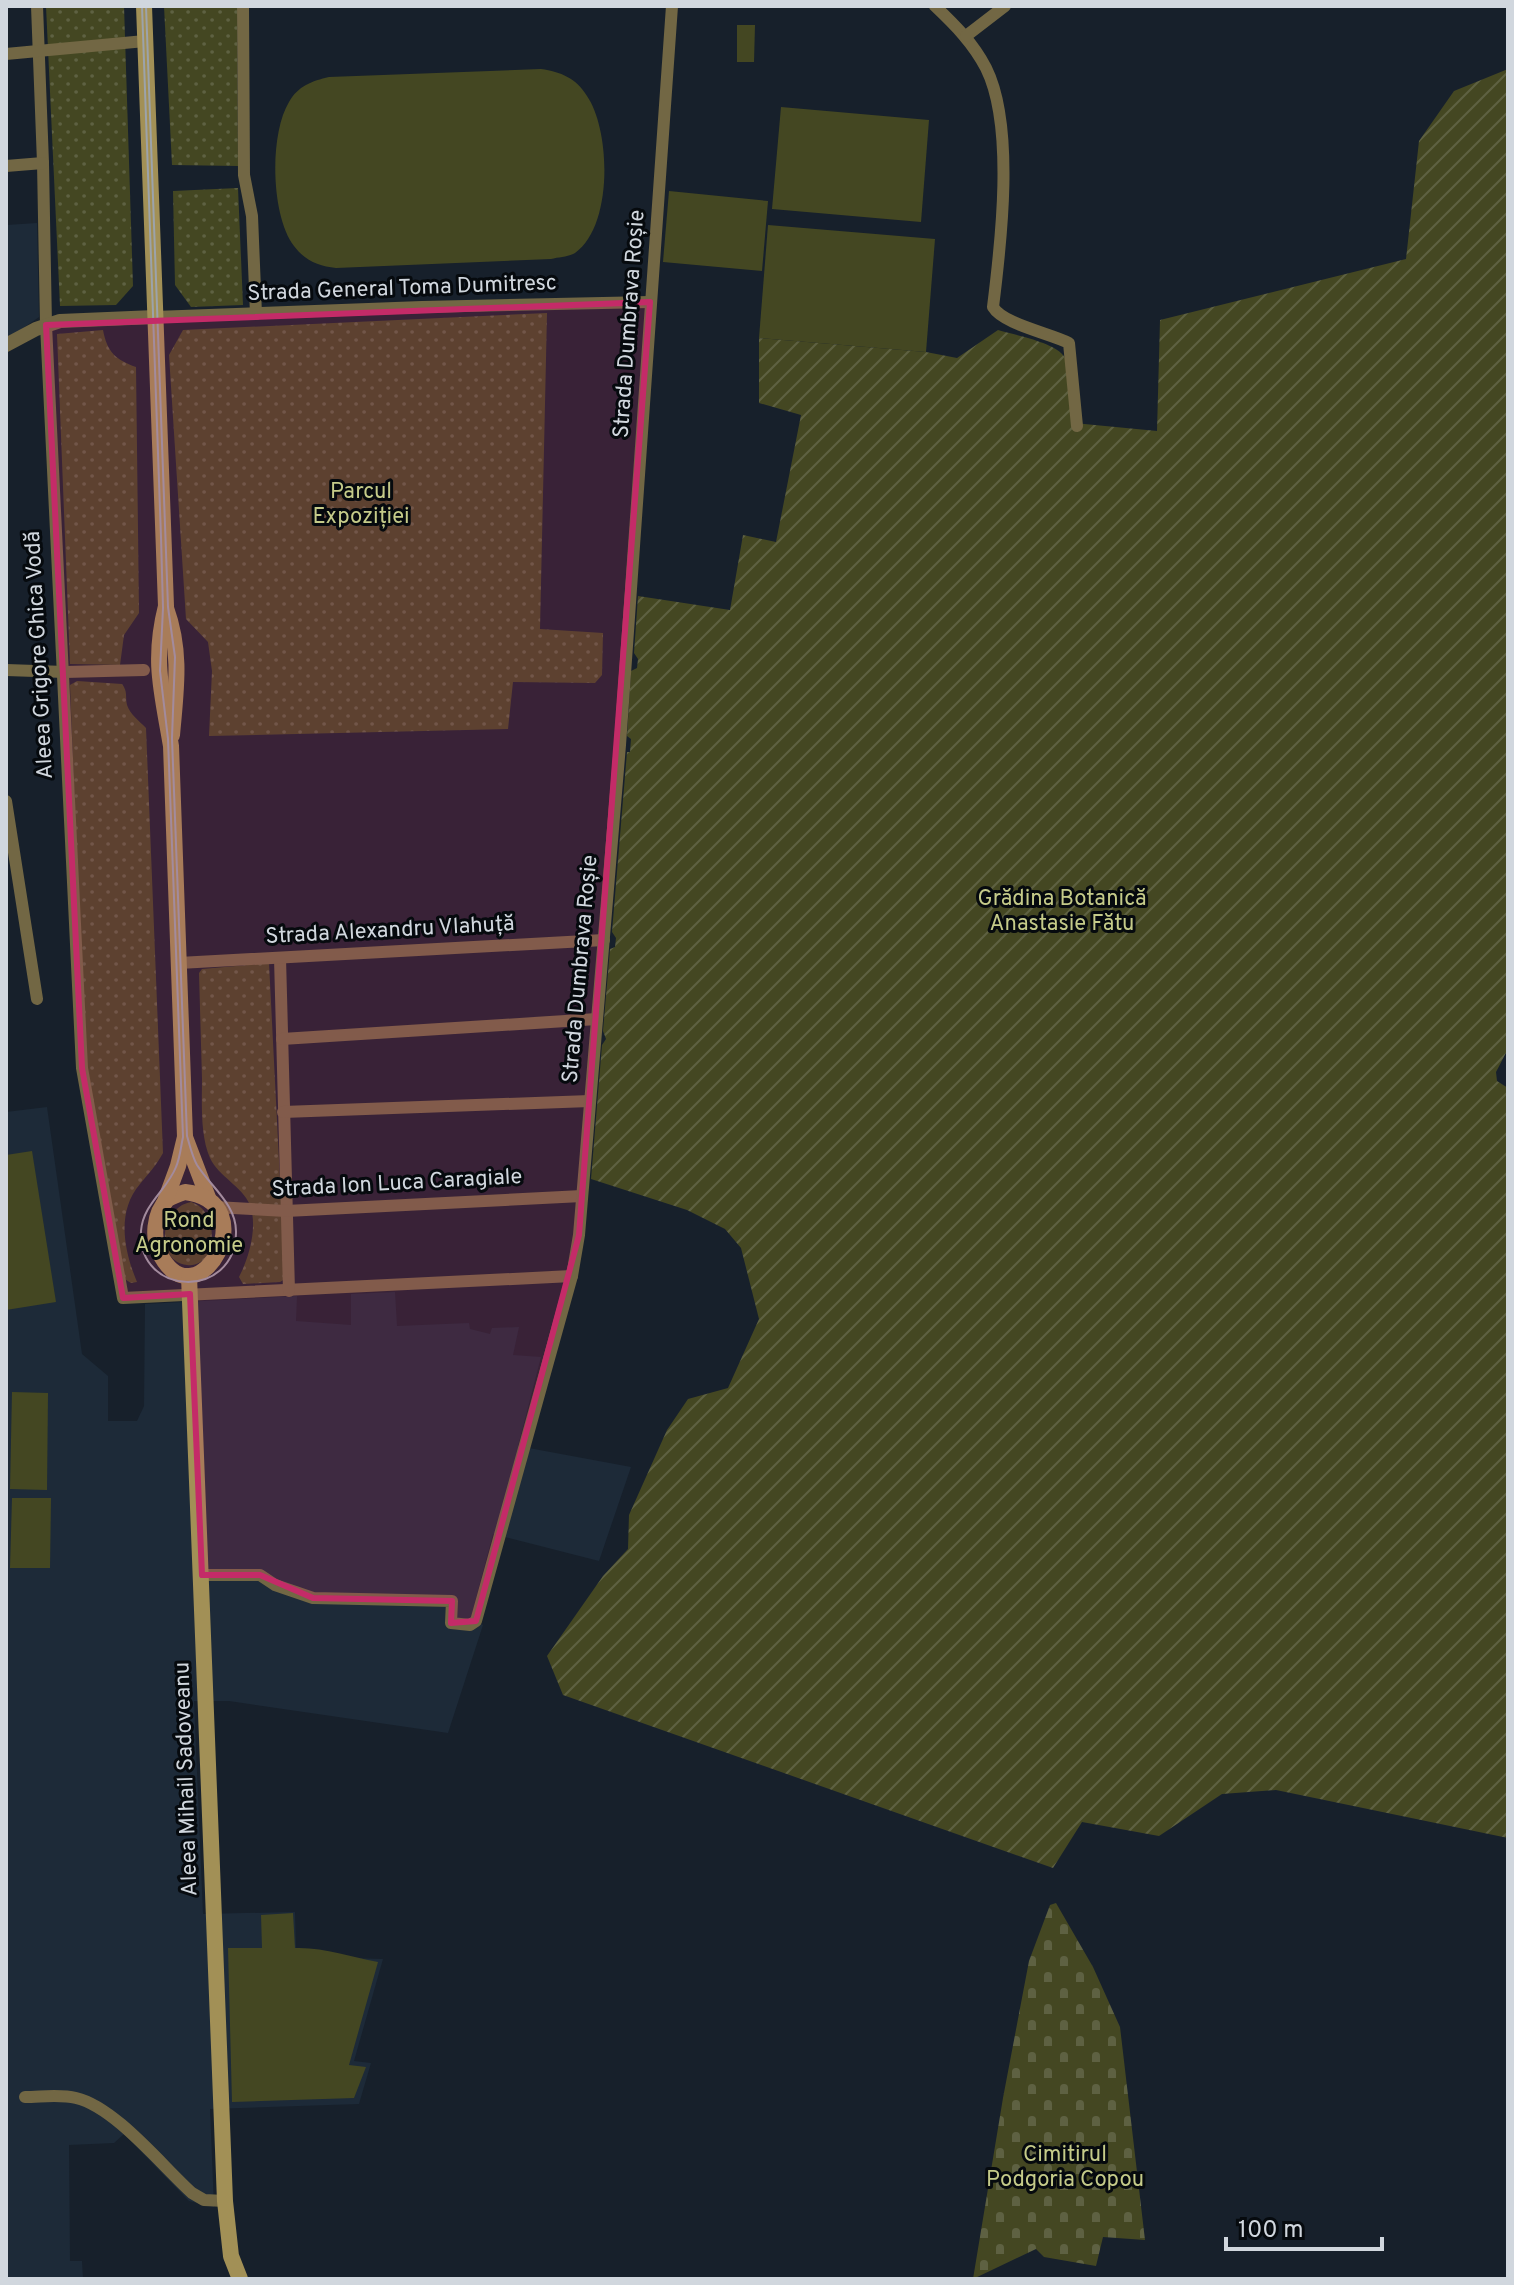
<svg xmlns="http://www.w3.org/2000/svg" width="1514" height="2285" font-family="Overpass,sans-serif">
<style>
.built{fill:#1d2a38}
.grass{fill:#444722}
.cemetery{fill:url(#cemetery-stones)}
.park{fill:url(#park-dots)}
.garden{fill:url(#garden-furrows)}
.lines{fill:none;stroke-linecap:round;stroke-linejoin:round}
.minor{stroke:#726744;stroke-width:12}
.tertiary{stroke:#726744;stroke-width:14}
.secondary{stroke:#a29056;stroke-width:16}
.tram{stroke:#9ca3ab;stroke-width:2}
.marked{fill:#c42b68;fill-opacity:0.2;stroke:#c42b68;stroke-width:6;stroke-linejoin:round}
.labels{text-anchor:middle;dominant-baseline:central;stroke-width:6;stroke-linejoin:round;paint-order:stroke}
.street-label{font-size:22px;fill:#d1d7de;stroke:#060a0e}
.park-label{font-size:22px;fill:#c5cb89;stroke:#060a0e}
</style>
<defs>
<pattern id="cemetery-stones" width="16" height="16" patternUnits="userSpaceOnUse" patternTransform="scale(2)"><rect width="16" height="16" fill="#444722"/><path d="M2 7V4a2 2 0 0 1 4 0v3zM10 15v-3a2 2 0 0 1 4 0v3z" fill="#5e6142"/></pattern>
<pattern id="park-dots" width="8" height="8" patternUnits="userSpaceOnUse" patternTransform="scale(2)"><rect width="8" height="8" fill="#444722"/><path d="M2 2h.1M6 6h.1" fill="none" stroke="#5e6142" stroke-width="1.8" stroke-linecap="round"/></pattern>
<pattern id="garden-furrows" width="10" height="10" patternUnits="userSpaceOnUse" patternTransform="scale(2)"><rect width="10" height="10" fill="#444722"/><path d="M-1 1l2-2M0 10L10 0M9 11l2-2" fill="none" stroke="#5e6142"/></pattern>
</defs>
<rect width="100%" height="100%" fill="#17202b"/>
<g class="built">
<path d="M37,223L39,317L6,340V225Z"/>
<path d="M47,1107L82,1354L108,1376V1421H137L144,1406L145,1304L297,1296L296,1321L351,1325V1294L395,1292L397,1326L469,1323L470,1329L490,1334L492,1328L519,1327L513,1355L541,1357L518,1446L631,1467L599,1561L493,1534L471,1617L483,1625L448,1733L229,1701H194L203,1914L295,1912L296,1949L347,1958L383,1959L354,2061L371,2063L359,2104L210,2109L214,2207L189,2201L124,2134L114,2143L69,2145L70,2261H82L83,2279H6V1112Z"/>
</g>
<g class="grass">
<path d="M737,25H755L754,62H737Z"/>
<path d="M541,69C561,72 576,78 587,96C611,131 613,227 575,253C568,257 559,257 551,259L336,268C319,266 305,261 294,246C271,216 269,135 289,102C298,86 312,81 329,77Z"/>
<path d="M781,107L929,120L921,222L772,209Z"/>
<path d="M669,191L768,201L762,271L663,262Z"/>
<path d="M768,225L935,239L926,352L759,338Z"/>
<path d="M32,1151L56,1302L6,1310V1155Z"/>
<path d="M12,1392L48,1393L47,1490L10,1489Z"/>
<path d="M12,1498H51L50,1568H10Z"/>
<path d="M293,1913L295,1948C324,1947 350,1957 378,1962L349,2065L366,2067L354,2098L232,2102L228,1948H262L261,1915Z"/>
</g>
<path class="cemetery" d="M1056,1903L1093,1967L1120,2027L1145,2240L1103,2237L1096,2266L1044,2257L1036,2249L973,2279L1003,2098L1029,1961L1050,1905Z"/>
<g class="park">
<path d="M46,6H124L133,286L116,305L60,306Z"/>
<path d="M164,6H237L238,166L172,165Z"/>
<path d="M238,188L243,305L191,307L175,285L173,191Z"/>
<path d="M547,313L540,629L603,633L602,675L595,683L513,682L508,729L209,736L212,671L208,642L186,619L169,355L183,330Z"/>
<path d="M103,330C107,352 116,360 136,367L139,613L124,635L120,665L70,664L57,334Z"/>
<path d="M77,681L122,684C128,692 125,696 127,705C130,714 139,721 146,728L163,1153C156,1166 149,1173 140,1184C116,1212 124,1251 137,1282L131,1283L123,1278L85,1062L70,685Z"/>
<path d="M269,963L285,1279L280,1282L243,1284L239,1277C249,1258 258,1227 250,1205C242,1186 219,1177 210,1158C200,1135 202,1103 202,1078C201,1043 200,1008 199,973L202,969Z"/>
<path d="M191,1202C221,1211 218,1269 187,1265C155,1261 159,1208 191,1202Z"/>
</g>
<path class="garden" d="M1508,69V1049L1496,1072L1497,1081L1508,1088V1838L1276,1790L1222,1794L1159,1836L1082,1822L1053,1868L563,1695L547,1656L603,1576L628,1549L629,1515L667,1430L688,1399L728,1388L759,1319L741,1248L725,1229L687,1210L591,1179L602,1045L606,1039L603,1031L610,949L615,947L616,938L612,932L627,752H630L631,739L627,736L631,671L637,668L638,659L634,653L638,596L730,610L743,535L776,542L801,415L759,403V338L926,352L957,358L998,330C1015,335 1052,342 1063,355C1072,364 1072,409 1074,423L1157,431L1160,320L1406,259L1419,141L1454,91Z"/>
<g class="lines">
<g class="minor">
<path d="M37,6L43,163L46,325L82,1068L123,1298L572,1276"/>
<path d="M243,6L244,175L252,216L256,314"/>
<path d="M935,6C955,25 973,43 986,68C1015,126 1001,243 993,307C1003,324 1049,333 1069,343L1077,426"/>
<path d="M966,36L1005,6"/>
<path d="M6,54L145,41"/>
<path d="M6,166L43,163"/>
<path d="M155,317L422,307L650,302"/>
<path d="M6,670L65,672L144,670"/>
<path d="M6,801L37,999"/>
<path d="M280,958L289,1291"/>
<path d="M179,963L604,940"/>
<path d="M282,1039L597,1019"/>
<path d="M283,1112L590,1101"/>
<path d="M215,1207L286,1211L582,1196"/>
<path d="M202,1575H260L275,1585L313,1598L452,1601L451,1623L470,1625L476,1621L572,1276L579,1235L620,745L672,6"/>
<path d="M25,2097C41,2097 60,2094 76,2098C115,2107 162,2166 192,2193L204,2200L225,2201"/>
</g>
<path class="tertiary" d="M6,345L36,329L60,321L155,317"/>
<g class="secondary">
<path d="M144,6L166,606C152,661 162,692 171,746L185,1137L209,1200"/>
<path d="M166,608C182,652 176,690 172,735"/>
<path d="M185,1192C267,1202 198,1323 161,1256C152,1240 153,1213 168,1199C173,1196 179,1194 185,1192Z"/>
<path d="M164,1204L178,1166L185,1137"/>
<path d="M189,1276L225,2201L231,2256L240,2279"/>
</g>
<path class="tram" d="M142,6L161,537L163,608L160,671L168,739L183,1137C181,1146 180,1158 176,1167C167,1190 143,1204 141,1231C137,1297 235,1300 236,1233C237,1205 211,1187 197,1165C192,1156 190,1146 187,1136L172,738L175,657L168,607L146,6"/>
</g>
<path class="marked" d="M650,302L579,1235L476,1621L451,1623L452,1601L313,1598L260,1575H202L190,1294L123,1298L82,1068L46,325Z"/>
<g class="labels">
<g class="street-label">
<text transform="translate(402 289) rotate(-2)">Strada General Toma Dumitresc</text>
<text transform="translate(630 324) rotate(-86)">Strada Dumbrava Roșie</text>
<text transform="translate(40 655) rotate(-93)">Aleea Grigore Ghica Vodă</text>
<text transform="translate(390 931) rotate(-3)">Strada Alexandru Vlahuță</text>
<text transform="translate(581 969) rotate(-85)">Strada Dumbrava Roșie</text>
<text transform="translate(397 1184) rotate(-3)">Strada Ion Luca Caragiale</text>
<text transform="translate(187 1779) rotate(-92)">Aleea Mihail Sadoveanu</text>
</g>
<g class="park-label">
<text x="361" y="492">Parcul<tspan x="361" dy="25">Expoziției</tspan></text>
<text x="1062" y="899">Grădina Botanică<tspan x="1062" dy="25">Anastasie Fătu</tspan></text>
<text x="189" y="1221">Rond<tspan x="189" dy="25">Agronomie</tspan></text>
<text x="1065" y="2155">Cimitirul<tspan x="1065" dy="25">Podgoria Copou</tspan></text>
</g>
</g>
<rect width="1514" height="2285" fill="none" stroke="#d1d7de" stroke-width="16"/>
<path d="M1226 2237v12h156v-12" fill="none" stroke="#d1d7de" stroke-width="4"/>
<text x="1238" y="2237" font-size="24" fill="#d1d7de" stroke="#060a0e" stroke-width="6" paint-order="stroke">100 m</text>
</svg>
